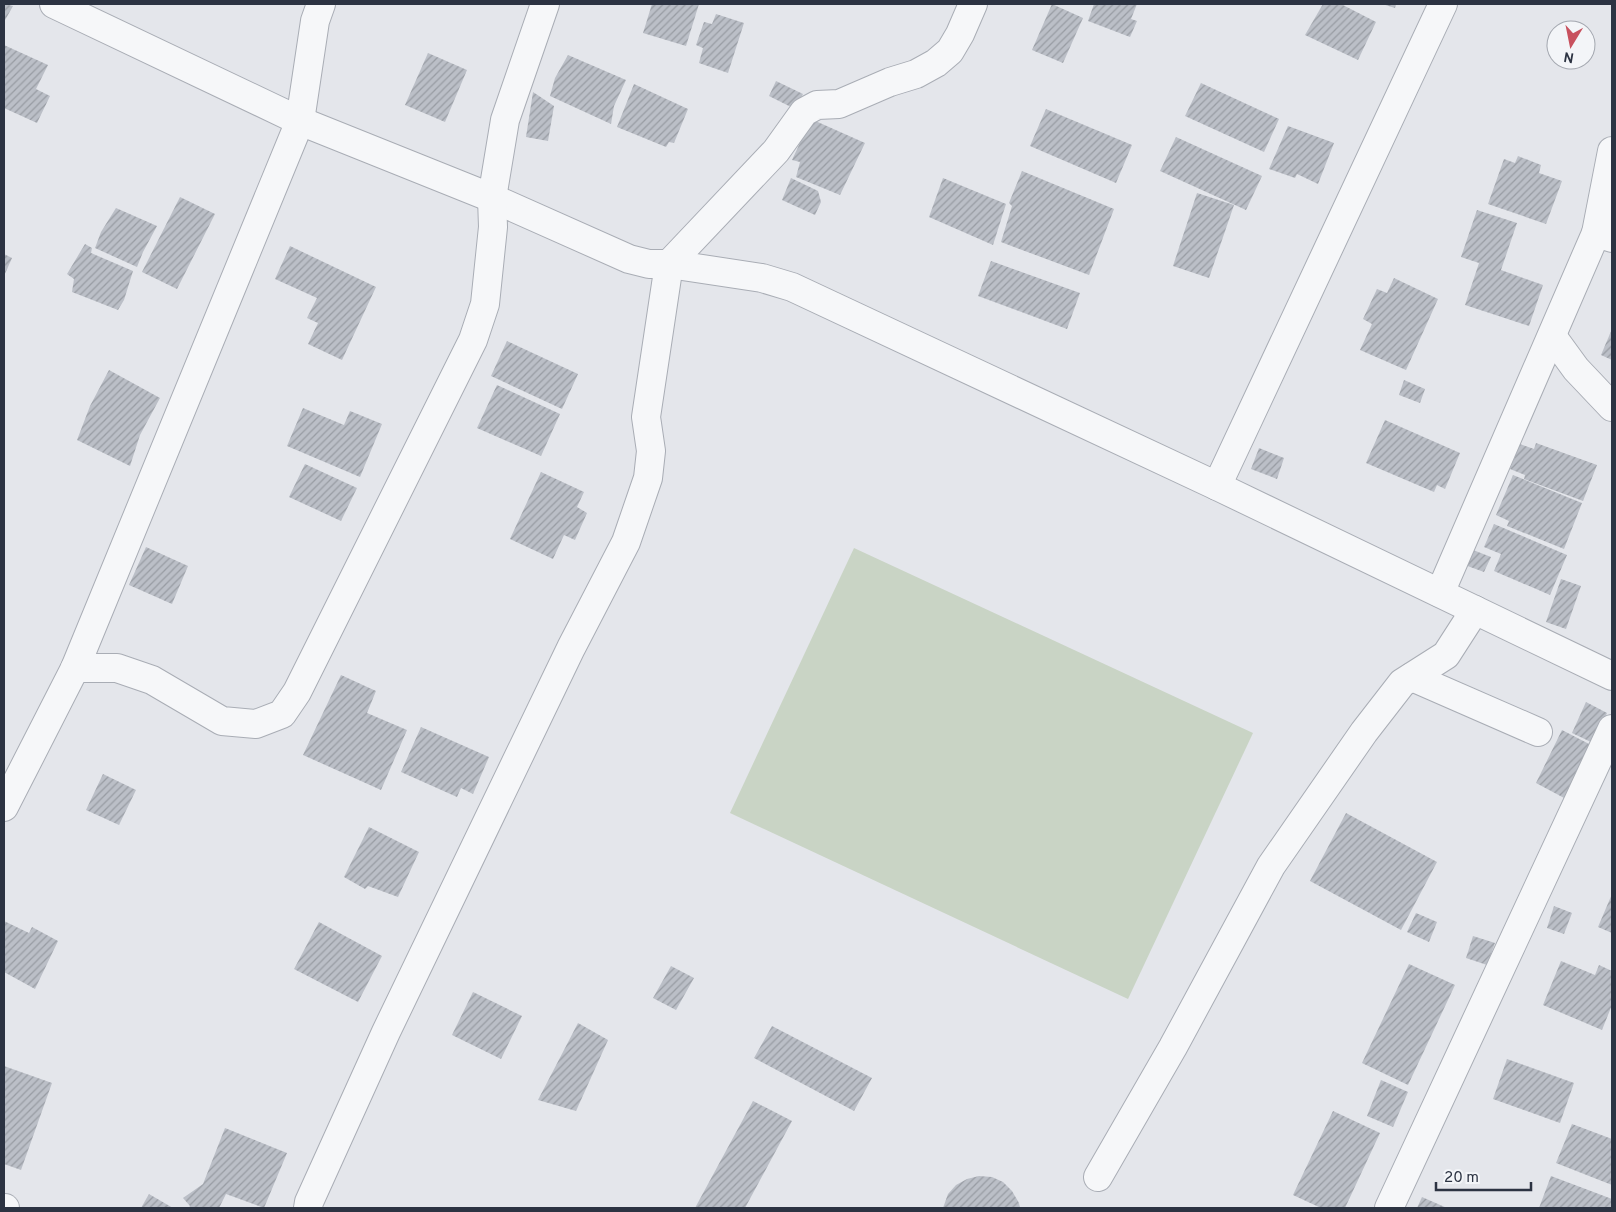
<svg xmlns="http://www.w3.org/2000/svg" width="1616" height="1212" font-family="Overpass,sans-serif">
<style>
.green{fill:#c9d4c5}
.building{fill:url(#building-hatch)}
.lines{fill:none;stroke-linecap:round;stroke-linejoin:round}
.minor-casing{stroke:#a9adb5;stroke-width:30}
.minor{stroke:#f6f7f9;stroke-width:28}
</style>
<defs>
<pattern id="building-hatch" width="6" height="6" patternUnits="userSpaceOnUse" patternTransform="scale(1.25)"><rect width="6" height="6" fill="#bbbfc7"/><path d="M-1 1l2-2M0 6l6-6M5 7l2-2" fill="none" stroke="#989ca3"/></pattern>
</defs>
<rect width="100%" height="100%" fill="#e4e6eb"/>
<path class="green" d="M854,548L1253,733L1128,999L730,813Z"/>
<g class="building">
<path d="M4,4L13,6L4,22Z"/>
<path d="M652,4H699L686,46L643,33Z"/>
<path d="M1052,4L1083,18L1063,63L1032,50Z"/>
<path d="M1094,4H1137L1131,19L1137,21L1130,37L1088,21Z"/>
<path d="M1323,4H1341L1376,22L1358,60L1305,35Z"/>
<path d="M1382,4H1396L1395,8Z"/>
<path d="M716,14L744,23L728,73L699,63L703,48L696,45L704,22L712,24Z"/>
<path d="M4,45L48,65L36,89L50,96L37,123L4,108Z"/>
<path d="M428,53L467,70L445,122L405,105Z"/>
<path d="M568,55L626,80L614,106L611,124L550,96L555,78Z"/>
<path d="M776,81L803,94L795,109L769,96Z"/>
<path d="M1201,83L1279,119L1264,152L1185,116Z"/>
<path d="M634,84L688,109L674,143L669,142L666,147L617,127Z"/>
<path d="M533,92L554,106L548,141L526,137Z"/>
<path d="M1046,109L1132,145L1116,183L1030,146Z"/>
<path d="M811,119L865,143L840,195L796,177L800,162L792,160Z"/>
<path d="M1288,126L1334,143L1318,184L1297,174L1295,178L1269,169Z"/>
<path d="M1176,137L1262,176L1246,210L1160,171Z"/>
<path d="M1518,156L1541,165L1539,173L1562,181L1546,224L1488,204L1504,159L1515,163Z"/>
<path d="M1022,171L1114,209L1089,275L1001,242L1012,206L1009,203Z"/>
<path d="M791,178L818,191L821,202L815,215L782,200Z"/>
<path d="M943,178L1006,204L993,245L929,217Z"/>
<path d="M1197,193L1234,205L1209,278L1173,266Z"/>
<path d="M180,197L215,214L177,289L142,272Z"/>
<path d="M116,208L157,226L143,252L137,267L95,248L101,232Z"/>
<path d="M1477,210L1517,223L1501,270L1543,285L1529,326L1465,305L1479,263L1461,257Z"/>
<path d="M85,244L92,248L91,253L133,271L124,300L118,310L72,292L74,279L67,274Z"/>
<path d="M290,246L376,287L342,360L308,344L318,323L307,318L317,298L275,279Z"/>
<path d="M4,254L12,258L4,276Z"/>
<path d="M991,261L1080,293L1067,329L978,296Z"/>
<path d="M1394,278L1438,299L1406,370L1360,350L1372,324L1363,319L1377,289L1387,293Z"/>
<path d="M1612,329V360L1601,355Z"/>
<path d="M507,341L578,374L562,409L491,376Z"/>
<path d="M109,370L160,398L140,435L130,466L77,440L90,406Z"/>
<path d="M1404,380L1425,389L1420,403L1399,395Z"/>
<path d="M497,385L560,414L541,456L477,428Z"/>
<path d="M303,408L344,425L350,411L382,424L360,477L287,446Z"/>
<path d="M1385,420L1460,453L1445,489L1437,485L1434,492L1366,463Z"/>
<path d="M1536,443L1597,465L1583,501L1524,479L1525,475L1510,469L1520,444L1534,449Z"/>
<path d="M1259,448L1284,458L1277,479L1251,469Z"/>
<path d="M305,464L357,488L341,521L289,497Z"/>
<path d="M541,472L584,492L577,507L587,513L575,540L564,535L553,559L510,539Z"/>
<path d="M1513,475L1582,503L1564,549L1507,526L1509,521L1496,515Z"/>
<path d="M1494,524L1567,555L1550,595L1494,571L1501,554L1484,547Z"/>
<path d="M146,547L188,566L172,604L129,585Z"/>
<path d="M1468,548L1491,557L1484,572L1462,564Z"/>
<path d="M1561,579L1581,586L1566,629L1546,622Z"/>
<path d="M341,675L376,691L367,713L407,730L381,790L303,755Z"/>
<path d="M1586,702L1607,713L1593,743L1572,733Z"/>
<path d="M421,727L489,757L473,794L461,788L457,797L401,772Z"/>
<path d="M1562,730L1593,746L1566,799L1536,783Z"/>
<path d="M103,774L136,790L119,825L86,810Z"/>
<path d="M1346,813L1437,862L1401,930L1310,881Z"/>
<path d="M369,827L419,852L398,897L368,886L365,889L344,877Z"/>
<path d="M1612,894V933L1598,927Z"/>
<path d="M1554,906L1572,913L1564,934L1547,928Z"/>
<path d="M1416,913L1437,922L1429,942L1407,932Z"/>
<path d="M4,921L29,933L32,927L58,941L35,989L4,972Z"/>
<path d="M319,922L382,956L358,1002L294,969Z"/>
<path d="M1473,936L1495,943L1487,965L1466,958Z"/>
<path d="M1561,961L1595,975L1599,965L1612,971V1005L1602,1030L1543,1005Z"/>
<path d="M1409,964L1455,985L1408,1085L1362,1063Z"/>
<path d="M671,966L694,978L676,1010L653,998Z"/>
<path d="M473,992L522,1016L501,1059L452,1035Z"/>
<path d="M578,1023L608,1040L576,1111L538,1100Z"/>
<path d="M772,1026L872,1078L854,1111L754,1058Z"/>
<path d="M1507,1059L1574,1083L1560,1123L1493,1099Z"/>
<path d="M4,1066L52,1083L21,1170L4,1164Z"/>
<path d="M1381,1080L1408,1092L1393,1127L1367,1116Z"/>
<path d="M753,1101L792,1121L745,1208H695Z"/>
<path d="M1333,1111L1380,1133L1345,1208H1321L1293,1195Z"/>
<path d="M1572,1124L1612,1139V1185L1556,1163Z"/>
<path d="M225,1128L287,1153L264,1208L226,1194L219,1208H189L190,1206L183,1198L203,1184Z"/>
<path d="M979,1176L992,1177L1003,1182L1012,1191L1019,1203L1020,1208H943L948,1194L956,1185L967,1179Z"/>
<path d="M1551,1176L1612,1199V1208H1539Z"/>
<path d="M149,1194L173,1208H141Z"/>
<path d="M1422,1197L1447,1208H1417Z"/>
</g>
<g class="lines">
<defs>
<g id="minor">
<path d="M54,4L300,121L492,198L629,259L649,264H669L762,278L792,287L1217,486L1612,676"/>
<path d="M1612,151L1596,233L1612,238"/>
<path d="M1552,336L1576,369L1612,407"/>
<path d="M1217,486L1443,4"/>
<path d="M1440,593L1596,233"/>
<path d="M75,668H117L152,680L222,721L256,724L282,714L297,692L473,340L485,304L493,227L492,198L505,120L545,4"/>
<path d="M1412,677L1538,732"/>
<path d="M4,807L75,668L300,121L315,21L321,4"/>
<path d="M1098,1177L1173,1047L1271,866L1364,732L1402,683L1446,655L1475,610"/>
<path d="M4,1208H5"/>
<path d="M308,1208L309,1202L386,1032L571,648L626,542L648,478L651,451L646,417L669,264L776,151L804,112L817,105L839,104L890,82L916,74L936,63L950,51L960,34L973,4"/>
<path d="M1389,1208L1612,729"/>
</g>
</defs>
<use href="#minor" class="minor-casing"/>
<use href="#minor" class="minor"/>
</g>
<rect width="1616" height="1212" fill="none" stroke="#2c3342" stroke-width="10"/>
<g transform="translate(1571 45) rotate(190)"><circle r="24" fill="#f3f5f8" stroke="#a3a7af"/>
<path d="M0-4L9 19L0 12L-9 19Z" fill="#c8515e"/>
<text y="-8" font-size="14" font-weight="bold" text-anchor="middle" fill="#2c3342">N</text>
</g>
<path d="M1436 1182v8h95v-8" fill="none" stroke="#2c3342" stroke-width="2.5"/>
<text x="1444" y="1182" font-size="15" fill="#2c3342" stroke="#f3f5f8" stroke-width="4" paint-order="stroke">20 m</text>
</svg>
